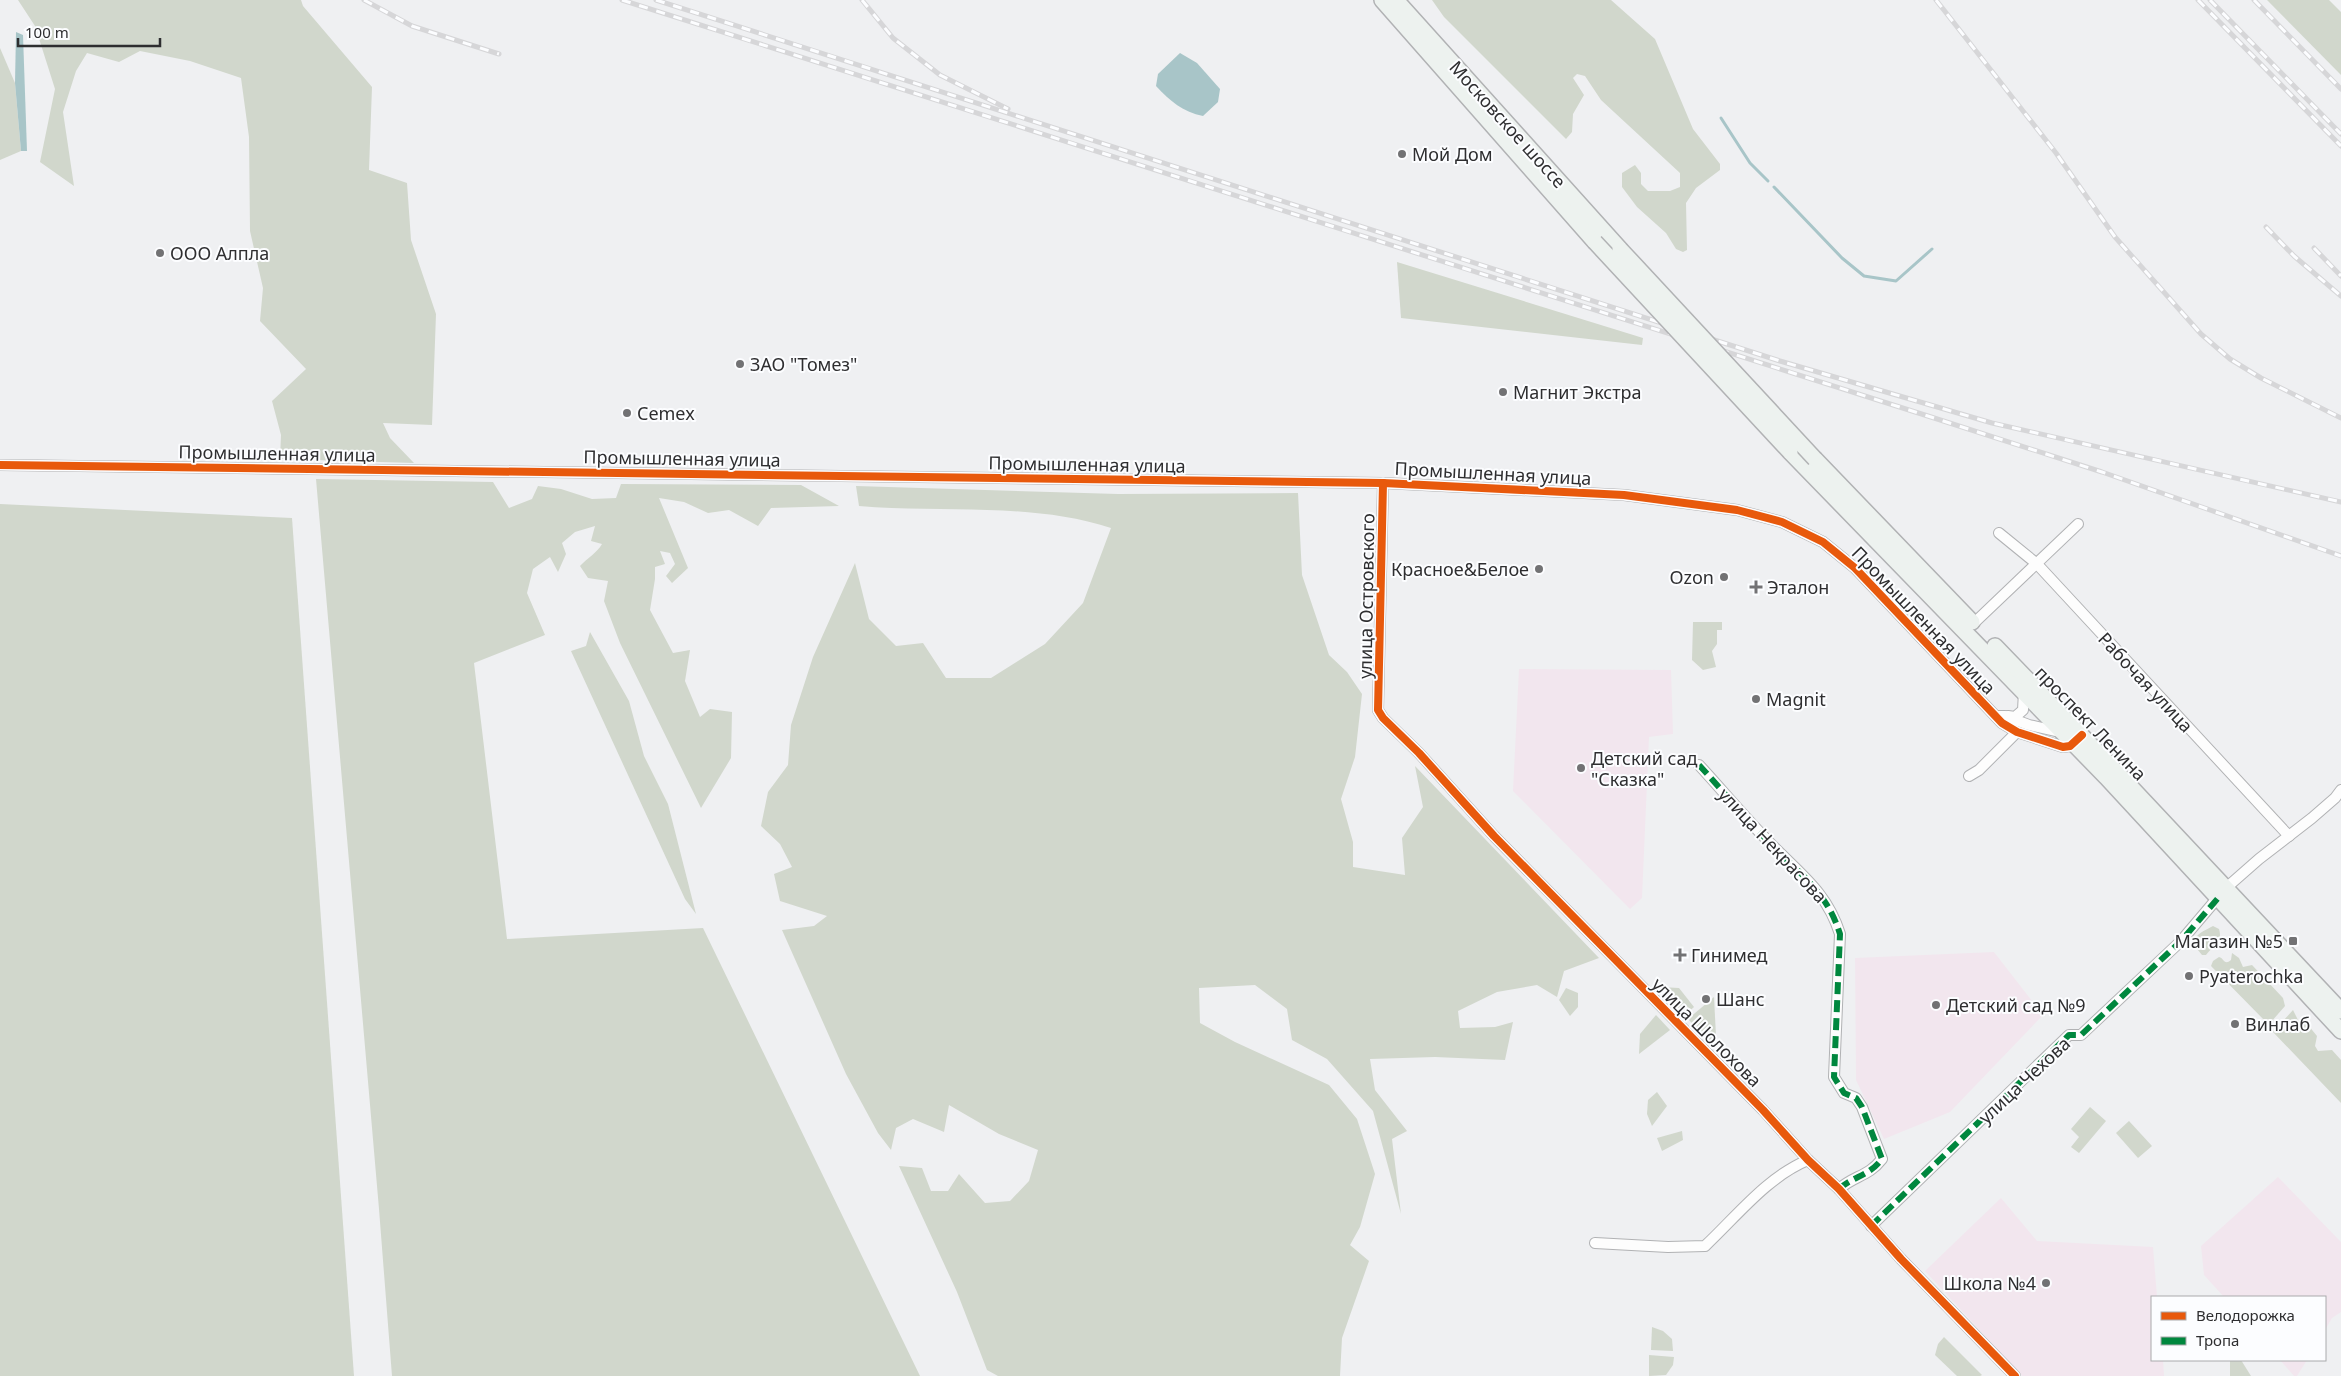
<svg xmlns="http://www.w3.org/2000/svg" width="2341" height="1376" font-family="'Noto Sans',sans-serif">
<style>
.education{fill:#f2e6ee}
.green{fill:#d1d7cc}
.water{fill:#a8c5c8}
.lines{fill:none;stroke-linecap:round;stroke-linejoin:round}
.stream{stroke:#a8c5c8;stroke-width:3}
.minor-casing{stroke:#b1b2b4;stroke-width:12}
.secondary-casing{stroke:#b1b2b4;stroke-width:18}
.minor{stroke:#fdfdfd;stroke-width:10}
.secondary{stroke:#edf2ef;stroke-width:15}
.rail-casing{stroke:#d6d6d8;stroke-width:5}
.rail{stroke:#fcfdff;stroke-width:3;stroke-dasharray:9;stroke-linecap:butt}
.secondary-bridge-casing{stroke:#b1b2b4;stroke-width:18;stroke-linecap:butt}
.secondary-bridge{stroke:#edf2ef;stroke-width:15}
.quiet{stroke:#00873e;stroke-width:6;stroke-dasharray:12 6;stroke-linecap:butt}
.cycleway-casing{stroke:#fcfdff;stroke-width:11}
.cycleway{stroke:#e8590c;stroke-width:8}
.poi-dot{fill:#727274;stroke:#fcfdff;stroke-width:2}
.labels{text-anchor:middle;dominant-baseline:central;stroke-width:4;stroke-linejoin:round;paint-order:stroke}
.street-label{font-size:18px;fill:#2e2e30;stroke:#fcfdff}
.poi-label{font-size:18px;fill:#2e2e30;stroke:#fcfdff;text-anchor:start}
</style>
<rect width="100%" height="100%" fill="#eff0f2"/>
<g class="education">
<path d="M1519,669L1671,670L1673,734L1649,737L1642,898L1630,909L1513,791Z"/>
<path d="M1994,952L2043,1015L1950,1112L1884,1139L1856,1080L1855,958Z"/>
<path d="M2278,1177L2341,1242V1312L2332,1318L2325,1330V1297H2224L2204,1275L2201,1246Z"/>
<path d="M2001,1198L2037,1241L2153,1247L2157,1297H2152V1360H2163L2164,1376H2022L1925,1271Z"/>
<path d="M2280,1360H2307L2297,1376H2294Z"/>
</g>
<g class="green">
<path d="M18,0H301L303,6L372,87L369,170L407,183L411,240L436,314L432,425L383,423L390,438L414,463L280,459L281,435L272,401L306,369L260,321L263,288L250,231L249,137L241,78L190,61L140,51L119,62L87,53L76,71L63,112L74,186L40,162L55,89L35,26Z"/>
<path d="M1432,0H1611L1655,39L1693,129L1720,164V170L1696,188L1686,203L1687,250L1683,252L1676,249L1666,233L1637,207L1622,187V173L1635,165L1641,173V184L1648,191H1670L1680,187V173L1601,100L1585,76L1577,74L1573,78L1584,95L1573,114L1572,132L1566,139L1444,17Z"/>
<path d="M2267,0H2329L2341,12V75Z"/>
<path d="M0,48L15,83L21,151L0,160Z"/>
<path d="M1397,262L1643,338L1642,345L1401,318Z"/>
<path d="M316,479L493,482L509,508L532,499L538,486L561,489L592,499L616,498L621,484L801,485L839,506L771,508L758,526L729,510L708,513L684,502L659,498L688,568L672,583L666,576L675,564L670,553L660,551L665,564L655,567V579L650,610L673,653L690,650L685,681L700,717L710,709L732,712L731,758L701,808L620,643L604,601L608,581L588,578L580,566C587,558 597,553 602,544L591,541L595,526L575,532L562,543L566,554L558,572L550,557L533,569L527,593L545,635L474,663L507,939L703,928L920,1376H392L379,1209Z"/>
<path d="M856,486L1118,494L1298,493L1302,575L1329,655L1347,672L1362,694L1355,757L1341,799L1353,842V867L1405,875L1402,838L1423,807L1415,766L1599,958L1564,971L1557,997L1537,985L1497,992L1458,1011L1460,1028L1495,1027L1513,1022L1505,1060L1435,1057L1370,1059L1375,1090L1407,1131L1392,1139L1401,1214L1373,1111L1327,1059L1292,1040L1287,1009L1255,985L1199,988L1200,1023L1235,1042L1329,1085L1357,1119L1375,1174L1360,1227L1350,1245L1369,1261L1342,1338L1340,1376H998L987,1370L957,1292L899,1166L922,1168L931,1191H948L959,1174L985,1203L1010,1201L1029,1181L1038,1150L999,1134L949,1105L944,1132L913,1119L896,1128L891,1150L878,1133L846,1074L782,930L814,926L827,916L780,901L774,874L792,867L780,844L761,826L768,792L788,765L791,725L813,657L855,563L869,619L896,646L923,643L946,678H991L1045,644L1083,603L1111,528C1031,502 943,513 859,506Z"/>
<path d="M0,504L292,518L354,1376H0Z"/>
<path d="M1693,622H1722V630H1717V644L1712,651L1716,667L1703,670L1692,660Z"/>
<path d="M590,632L629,701L644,756L668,804L696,914L685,899L571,651L586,646Z"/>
<path d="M2213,926L2219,929C2223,942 2214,945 2206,955H2202L2193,944C2196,933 2204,931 2213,926Z"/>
<path d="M2232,953L2239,958L2243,967L2252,965L2283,998L2285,1006L2271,1022L2267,1023L2211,966L2213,961L2219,957C2224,958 2224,966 2231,960Z"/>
<path d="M1661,987L1679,988L1694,1007L1685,1015L1658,991Z"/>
<path d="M1566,988L1578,993V1007L1570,1016L1559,1000Z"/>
<path d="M1714,997L1716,1036L1711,1043L1688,1019Z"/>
<path d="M2293,1010L2298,1020L2308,1025L2317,1036L2315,1046L2318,1051L2332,1050L2341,1060V1103L2273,1032Z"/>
<path d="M1656,1015L1670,1030L1639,1054L1640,1034Z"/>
<path d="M1657,1092L1667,1106L1652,1126L1647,1114L1648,1100Z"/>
<path d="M2090,1107L2106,1121L2079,1153L2071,1147L2079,1137L2071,1129Z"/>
<path d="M2129,1121L2152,1146L2138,1158L2116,1133Z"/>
<path d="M1682,1131L1683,1140L1662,1151L1657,1138Z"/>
<path d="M1652,1327L1663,1331L1672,1339L1673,1351L1651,1350Z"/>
<path d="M1944,1337L1982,1375L1980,1376H1957L1935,1355L1938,1344Z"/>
<path d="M1649,1355L1674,1357L1673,1365L1666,1375L1649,1376Z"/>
<path d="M2230,1360H2241L2251,1376H2230Z"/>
</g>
<g class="water">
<path d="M16,32L23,35L27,151H21L15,83Z"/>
<path d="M1180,53L1197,63L1220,89L1218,102L1203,116C1183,112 1170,101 1156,86L1158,74Z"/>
</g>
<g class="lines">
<g class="stream">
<path d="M1721,118L1750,163L1768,181"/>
<path d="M1774,187L1842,258L1864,276L1896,281L1932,249"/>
</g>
<defs>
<g id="minor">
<path d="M0,465L1383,483L1624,495L1737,510L1782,522L1823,542L1855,568L2002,723L2017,732L2063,747L2070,746L2076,740"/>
<path d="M1383,483L1378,710L1383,718L1419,753L1494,836L1763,1110L1808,1160L1839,1189L1901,1259L2015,1376"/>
<path d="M1999,533L2037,564L2289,836"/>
<path d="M1973,624L2078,524"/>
<path d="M1997,716H2005L2029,725L2064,733"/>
<path d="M2008,716L2015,717L2023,710L2024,692"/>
<path d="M1699,765C1723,791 1746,819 1771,844C1800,874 1827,892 1840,934L1834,1077L1844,1093L1856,1098L1862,1107L1882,1159C1868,1177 1855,1175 1839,1189"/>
<path d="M1969,776L1979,770L2017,732"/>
<path d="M1871,1226L2069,1035H2081L2181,941L2226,888L2259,859L2312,818L2335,798L2341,790"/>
<path d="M1595,1243L1668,1247L1705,1246C1737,1216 1767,1177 1808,1160"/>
</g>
<g id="secondary">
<path d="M1382,0L1595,242"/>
<path d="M1396,0L1620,249"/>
<path d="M1790,452L2106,777L2341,1031"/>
<path d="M1815,459L1972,622"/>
<path d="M1995,646L2113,768L2341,1011"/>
</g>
</defs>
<use href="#minor" class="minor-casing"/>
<use href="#secondary" class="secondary-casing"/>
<use href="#minor" class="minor"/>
<use href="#secondary" class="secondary"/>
<defs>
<g id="rail">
<path d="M364,0L412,26L499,54"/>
<path d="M622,0L1931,417L2102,472L2341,556"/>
<path d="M656,0L1780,361L1992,423L2341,502"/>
<path d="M862,0L893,38L940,75L1008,109"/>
<path d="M1936,0L2056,153L2115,237L2201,334L2230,359L2261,378L2341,418"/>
<path d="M2198,0L2341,146"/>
<path d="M2210,0L2341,134"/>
<path d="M2254,0L2341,89"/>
<path d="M2266,227L2294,256L2341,296"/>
<path d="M2314,248L2341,276"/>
</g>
</defs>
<use href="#rail" class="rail-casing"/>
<use href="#rail" class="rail"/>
<defs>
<g id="secondary-bridge">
<path d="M1595,242L1790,452"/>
<path d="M1620,249L1815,459"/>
</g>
</defs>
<use href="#secondary-bridge" class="secondary-bridge-casing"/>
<use href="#secondary-bridge" class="secondary-bridge"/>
<g class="quiet">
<path d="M1699,765C1723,791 1746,819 1771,844C1800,874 1827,892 1840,934L1834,1077L1844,1093L1856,1098L1862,1107L1882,1159C1868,1177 1855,1175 1839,1189"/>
<path d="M1871,1226L2069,1035H2081L2181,941L2219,897"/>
</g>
<defs>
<g id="cycleway">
<path d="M0,465L1383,483L1624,495L1737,510L1782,522L1823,542L1855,568L2002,723L2017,732L2063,747L2070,746L2082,735"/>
<path d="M1383,483L1378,710L1383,718L1419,753L1494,836L1763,1110L1808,1160L1839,1189L1901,1259L2015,1376"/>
</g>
</defs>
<use href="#cycleway" class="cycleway-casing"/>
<use href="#cycleway" class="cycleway"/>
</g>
<g class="poi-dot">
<circle cx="1402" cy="154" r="5"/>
<circle cx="160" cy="253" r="5"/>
<circle cx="740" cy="364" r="5"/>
<circle cx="1503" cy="392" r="5"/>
<circle cx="627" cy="413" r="5"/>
<circle cx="1539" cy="569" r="5"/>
<circle cx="1724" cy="577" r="5"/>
<path d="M1753.5 579.5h5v5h5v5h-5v5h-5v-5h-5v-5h5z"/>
<circle cx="1756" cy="699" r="5"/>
<circle cx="1581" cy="768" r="5"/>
<rect x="2288" y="936" width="10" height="10" rx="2.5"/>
<path d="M1677.5 947.5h5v5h5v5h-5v5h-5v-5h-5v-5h5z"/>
<circle cx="2189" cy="976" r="5"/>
<circle cx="1706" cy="999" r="5"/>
<circle cx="1936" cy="1005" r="5"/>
<circle cx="2235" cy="1024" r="5"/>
<circle cx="2046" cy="1283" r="5"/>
</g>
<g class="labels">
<g class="street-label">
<text transform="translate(1508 124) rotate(48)">Московское шоссе</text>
<text transform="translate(277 453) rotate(1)">Промышленная улица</text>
<text transform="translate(682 458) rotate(1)">Промышленная улица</text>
<text transform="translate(1087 464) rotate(1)">Промышленная улица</text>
<text transform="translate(1493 473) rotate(3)">Промышленная улица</text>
<text transform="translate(1366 596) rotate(-89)">улица Островского</text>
<text transform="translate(1924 620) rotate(46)">Промышленная улица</text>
<text transform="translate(2146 682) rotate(47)">Рабочая улица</text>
<text transform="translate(2091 723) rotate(46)">проспект Ленина</text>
<text transform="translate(1773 845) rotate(47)">улица Некрасова</text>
<text transform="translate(1707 1032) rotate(45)">улица Шолохова</text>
<text transform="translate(2024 1080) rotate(-43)">улица Чехова</text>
</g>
<g class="poi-label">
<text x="1412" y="154">Мой Дом</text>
<text x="170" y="253">ООО Алпла</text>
<text x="750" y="364">ЗАО "Томез"</text>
<text x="1513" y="392">Магнит Экстра</text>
<text x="637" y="413">Cemex</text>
<text x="1529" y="569" text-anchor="end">Красное&amp;Белое</text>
<text x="1714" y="577" text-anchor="end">Ozon</text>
<text x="1767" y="587">Эталон</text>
<text x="1766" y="699">Magnit</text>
<text x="1591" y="758">Детский сад<tspan x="1591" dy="21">"Сказка"</tspan></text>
<text x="2283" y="941" text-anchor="end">Магазин №5</text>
<text x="1691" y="955">Гинимед</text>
<text x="2199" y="976">Pyaterochka</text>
<text x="1716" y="999">Шанс</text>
<text x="1946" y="1005">Детский сад №9</text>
<text x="2245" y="1024">Винлаб</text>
<text x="2036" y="1283" text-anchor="end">Школа №4</text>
</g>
</g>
<rect x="2151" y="1296" width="175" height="65" fill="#fcfdff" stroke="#aaaaac"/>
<rect x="2161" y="1312" width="25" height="8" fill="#e8590c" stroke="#aaaaac"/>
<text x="2196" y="1321" font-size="15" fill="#2e2e30">Велодорожка</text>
<rect x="2161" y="1337" width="25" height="8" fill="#00873e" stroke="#aaaaac"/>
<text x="2196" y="1346" font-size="15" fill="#2e2e30">Тропа</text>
<path d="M18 38v8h142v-8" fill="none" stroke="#2e2e30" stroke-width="2.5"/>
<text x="25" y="38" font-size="15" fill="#2e2e30" stroke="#fcfdff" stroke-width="4" paint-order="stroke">100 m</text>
</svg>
